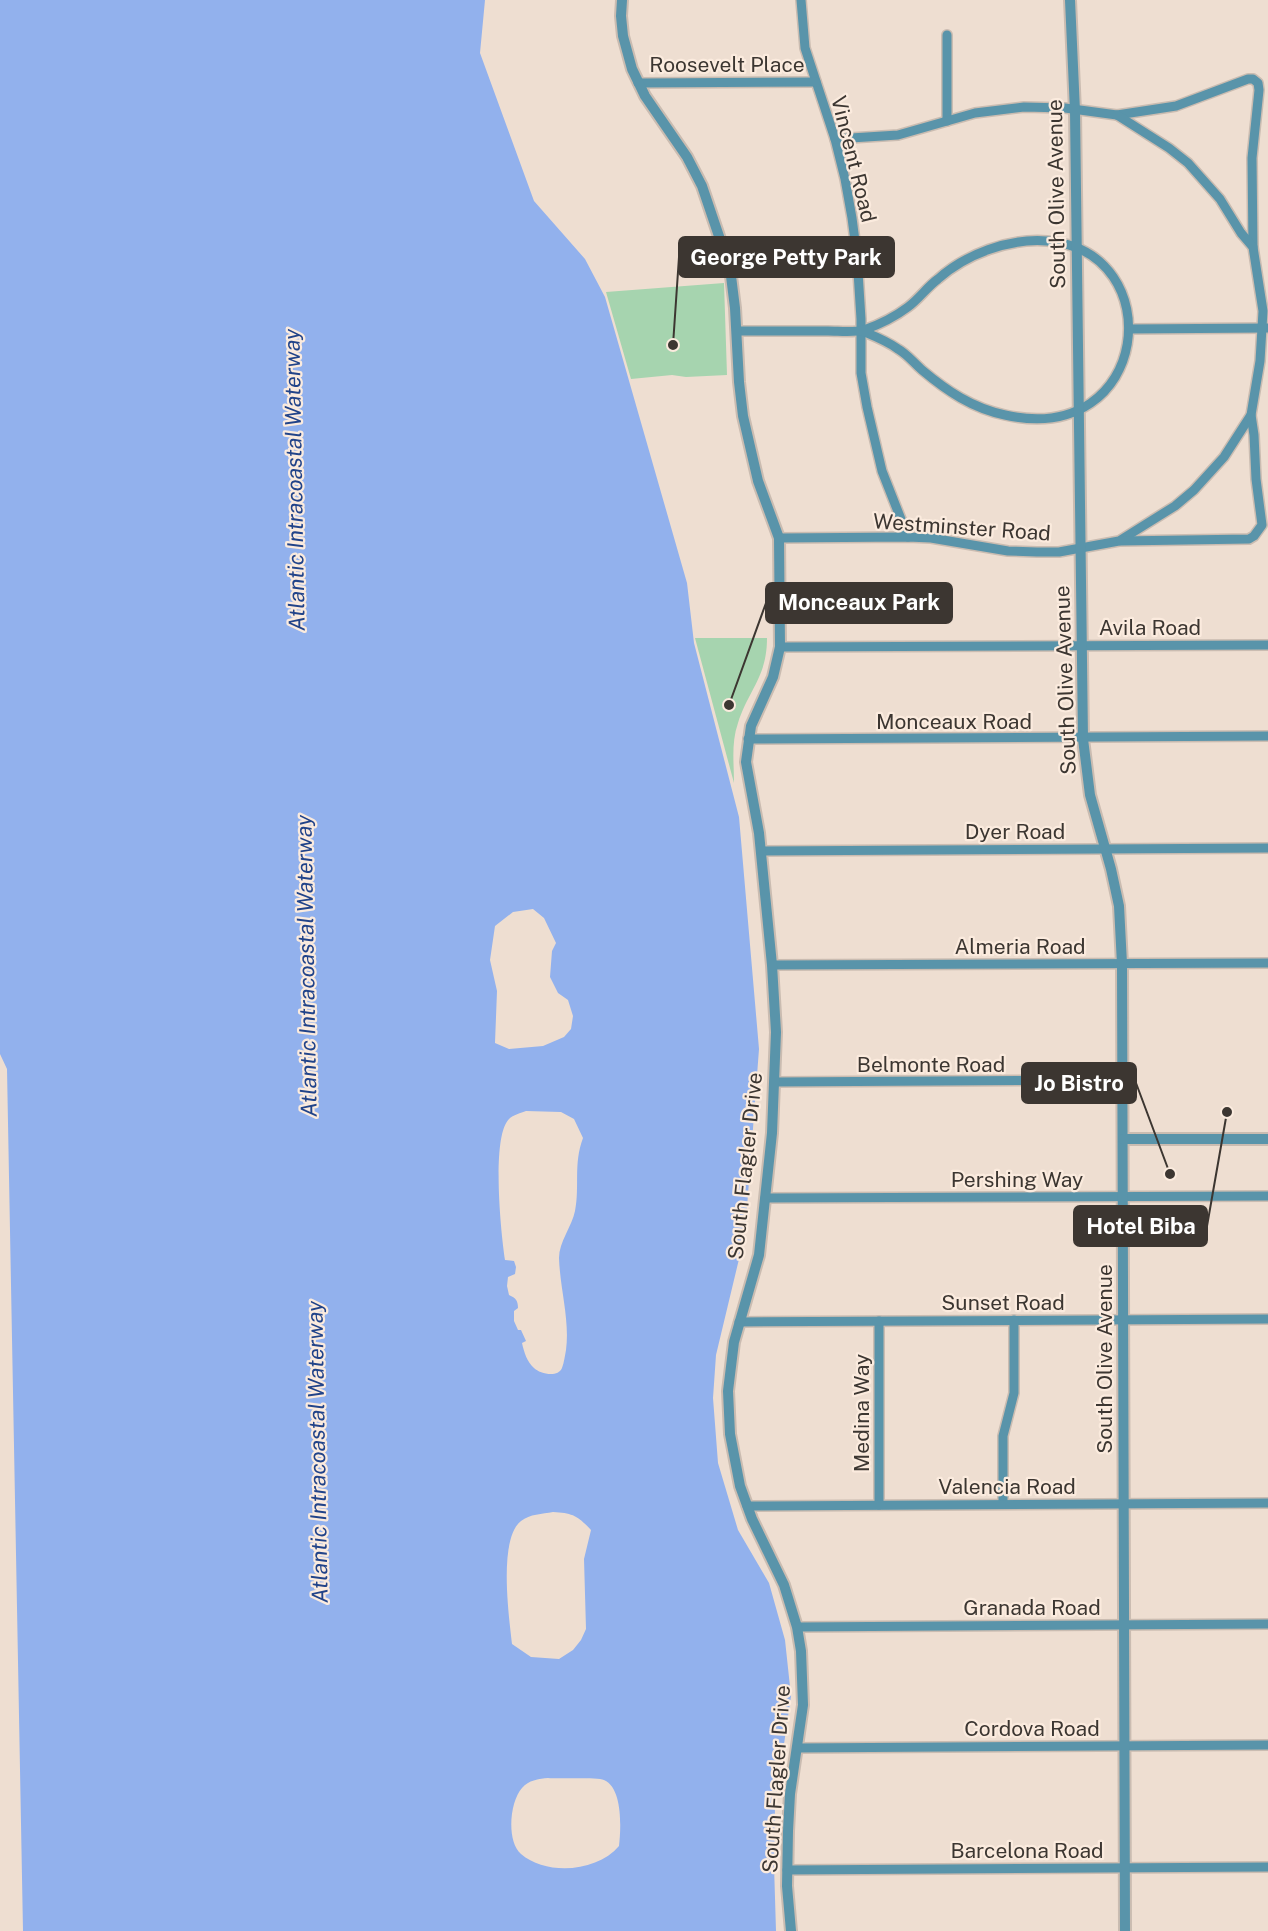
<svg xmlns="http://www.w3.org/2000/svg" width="1268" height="1931" font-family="'Public Sans',sans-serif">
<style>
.green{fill:#a6d4af}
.water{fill:#92b1ed;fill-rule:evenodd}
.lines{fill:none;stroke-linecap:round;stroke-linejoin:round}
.minor-casing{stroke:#cabcb1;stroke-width:12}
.tertiary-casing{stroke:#cabcb1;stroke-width:14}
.minor{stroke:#5994aa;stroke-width:9}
.tertiary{stroke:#5994aa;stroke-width:10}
.labels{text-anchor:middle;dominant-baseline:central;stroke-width:4.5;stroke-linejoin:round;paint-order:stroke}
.street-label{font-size:21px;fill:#3c3631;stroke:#fbebde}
.water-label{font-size:22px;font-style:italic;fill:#214389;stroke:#fbebde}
.leader{fill:none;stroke:#3c3631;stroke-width:2}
.callout-dot{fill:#3c3631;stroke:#fbebde;stroke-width:2}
.callout{fill:#3c3631;stroke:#3c3631;stroke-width:2}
.callout-label{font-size:22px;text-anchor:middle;font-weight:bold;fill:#fff}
</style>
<rect width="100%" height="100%" fill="#eeded1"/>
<g class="green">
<path d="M724,283L727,375L686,377L672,375L631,379L606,292Z"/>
<path d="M695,638H767C767,677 749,689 738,723C731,743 734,763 734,783Z"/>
</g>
<path class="water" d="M0,0H485L480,53L534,201L585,259L605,297L687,583L694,643L739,817L759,1049L745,1234L716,1355L713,1398L718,1463L738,1530L769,1583L785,1640L791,1696L775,1806L774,1865L776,1931H23L7,1069L0,1054ZM533,909L544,918L556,943L552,951L550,977L558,993L568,1000L573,1016L571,1029L564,1037L543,1046L509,1049L495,1043L497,991L490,960L495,926L513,912ZM526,1111L561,1112L574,1119L583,1138C573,1165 580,1186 575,1211C572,1226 559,1242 559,1258C560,1289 570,1320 566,1350C565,1355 564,1363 562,1368C558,1378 540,1374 534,1368C527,1362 524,1352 522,1343L526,1341L521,1330H518L514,1321V1311L518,1308C518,1301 516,1298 509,1295L507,1286L508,1277L515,1274L516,1267L514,1261L505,1260C501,1234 491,1137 509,1119C513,1115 521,1113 526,1111ZM553,1512C573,1513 578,1516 591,1530L584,1559L586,1629L581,1640L573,1650L559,1659L531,1657L512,1644C509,1617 498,1539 521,1521C530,1514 542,1514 553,1512ZM548,1778C559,1779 597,1777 604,1780C623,1788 621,1829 619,1846C597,1872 547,1876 521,1854C506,1841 510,1801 522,1788C529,1780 538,1779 548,1778Z"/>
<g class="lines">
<defs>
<g id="minor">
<path d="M801,0L805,48L835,139L845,179L852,218L857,256L861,319V373L867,407L882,471L908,537"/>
<path d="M947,35V121"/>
<path d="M638,83L816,82"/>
<path d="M1117,115L1176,106L1248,79H1253L1258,83L1259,90L1252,158L1253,247"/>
<path d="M1129,329L1268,328"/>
<path d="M737,331C767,331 797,331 828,331C839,331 853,333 864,330C878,325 896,316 908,307C919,299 927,287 938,279C966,254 1009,238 1047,241C1171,251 1151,448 1005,415C972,408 947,391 922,370C914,363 907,354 898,349C887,341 874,336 862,331"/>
<path d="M779,538L908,537L931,538L1008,551L1037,552H1059L1119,541L1175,506L1194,490L1224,457L1251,415L1260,361L1263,311L1253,247L1241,233L1220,199L1188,163L1169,148L1117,115L1065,108L1024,107L975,113L898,135L835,139"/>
<path d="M1121,541L1249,539L1254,536L1262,525L1256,479L1254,435L1251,415"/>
<path d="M780,647L1268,645"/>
<path d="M748,739L1268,736"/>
<path d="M762,851L1268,848"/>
<path d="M772,965L1268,963"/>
<path d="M775,1082L1123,1080"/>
<path d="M765,1198L1268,1196"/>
<path d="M879,1321V1505"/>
<path d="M739,1322L1268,1319"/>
<path d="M1003,1504V1436L1014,1393V1320"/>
<path d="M747,1506L1268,1503"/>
<path d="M797,1627L1268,1624"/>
<path d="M797,1748L1268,1745"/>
<path d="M787,1870L1268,1867"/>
</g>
<g id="tertiary">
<path d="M622,0L621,16L623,36L632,69L645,96L687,157L702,186L725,254L731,276L735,308L739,382L743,416L758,481L779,538L780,647L773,677L751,726L746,762L759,833L772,965L776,1032L772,1133L759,1255L734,1342L728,1391L730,1434L740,1486L752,1519L784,1585L797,1627L801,1651L803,1705L790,1794L788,1831L787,1886L791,1931"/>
<path d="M1070,0L1075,111L1083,739L1090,795L1111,869L1119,906L1122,964L1125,1931"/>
<path d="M1123,1139H1268"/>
</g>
</defs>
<use href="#minor" class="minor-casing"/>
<use href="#tertiary" class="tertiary-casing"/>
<use href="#minor" class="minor"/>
<use href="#tertiary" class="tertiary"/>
</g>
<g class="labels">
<g class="street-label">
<text x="727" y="64">Roosevelt Place</text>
<text transform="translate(854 159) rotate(76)">Vincent Road</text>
<text transform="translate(1056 194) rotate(-91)">South Olive Avenue</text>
<text transform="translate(962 527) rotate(4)">Westminster Road</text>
<text x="1150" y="627">Avila Road</text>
<text transform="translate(1065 680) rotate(-92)">South Olive Avenue</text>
<text x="954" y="721">Monceaux Road</text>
<text x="1015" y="831">Dyer Road</text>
<text x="1020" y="946">Almeria Road</text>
<text x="931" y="1064">Belmonte Road</text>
<text transform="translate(745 1166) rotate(-84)">South Flagler Drive</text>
<text x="1017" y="1179">Pershing Way</text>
<text x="1003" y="1302">Sunset Road</text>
<text transform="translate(1104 1359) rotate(-90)">South Olive Avenue</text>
<text transform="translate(861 1413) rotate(-90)">Medina Way</text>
<text x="1007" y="1486">Valencia Road</text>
<text x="1032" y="1607">Granada Road</text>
<text x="1032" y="1728">Cordova Road</text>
<text transform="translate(776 1779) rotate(-86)">South Flagler Drive</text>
<text x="1027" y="1850">Barcelona Road</text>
</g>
<g class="water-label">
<text transform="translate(294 480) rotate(-91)">Atlantic Intracoastal Waterway</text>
<text transform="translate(306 966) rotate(-91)">Atlantic Intracoastal Waterway</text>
<text transform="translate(317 1452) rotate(-91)">Atlantic Intracoastal Waterway</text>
</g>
</g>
<path class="leader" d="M673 345L679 257M729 705L766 603M1170 1174L1136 1083M1227 1112L1207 1226"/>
<g class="callout-dot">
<circle cx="673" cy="345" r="6"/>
<circle cx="729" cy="705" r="6"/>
<circle cx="1170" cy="1174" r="6"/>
<circle cx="1227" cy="1112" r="6"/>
</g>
<g class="callout">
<rect x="679" y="237" width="215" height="40" rx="6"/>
<rect x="766" y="583" width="186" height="40" rx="6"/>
<rect x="1022" y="1063" width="114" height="40" rx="6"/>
<rect x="1074" y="1206" width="133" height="40" rx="6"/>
</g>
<g class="callout-label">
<text x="786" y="265">George Petty Park</text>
<text x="859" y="610">Monceaux Park</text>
<text x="1079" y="1091">Jo Bistro</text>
<text x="1141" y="1234">Hotel Biba</text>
</g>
</svg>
